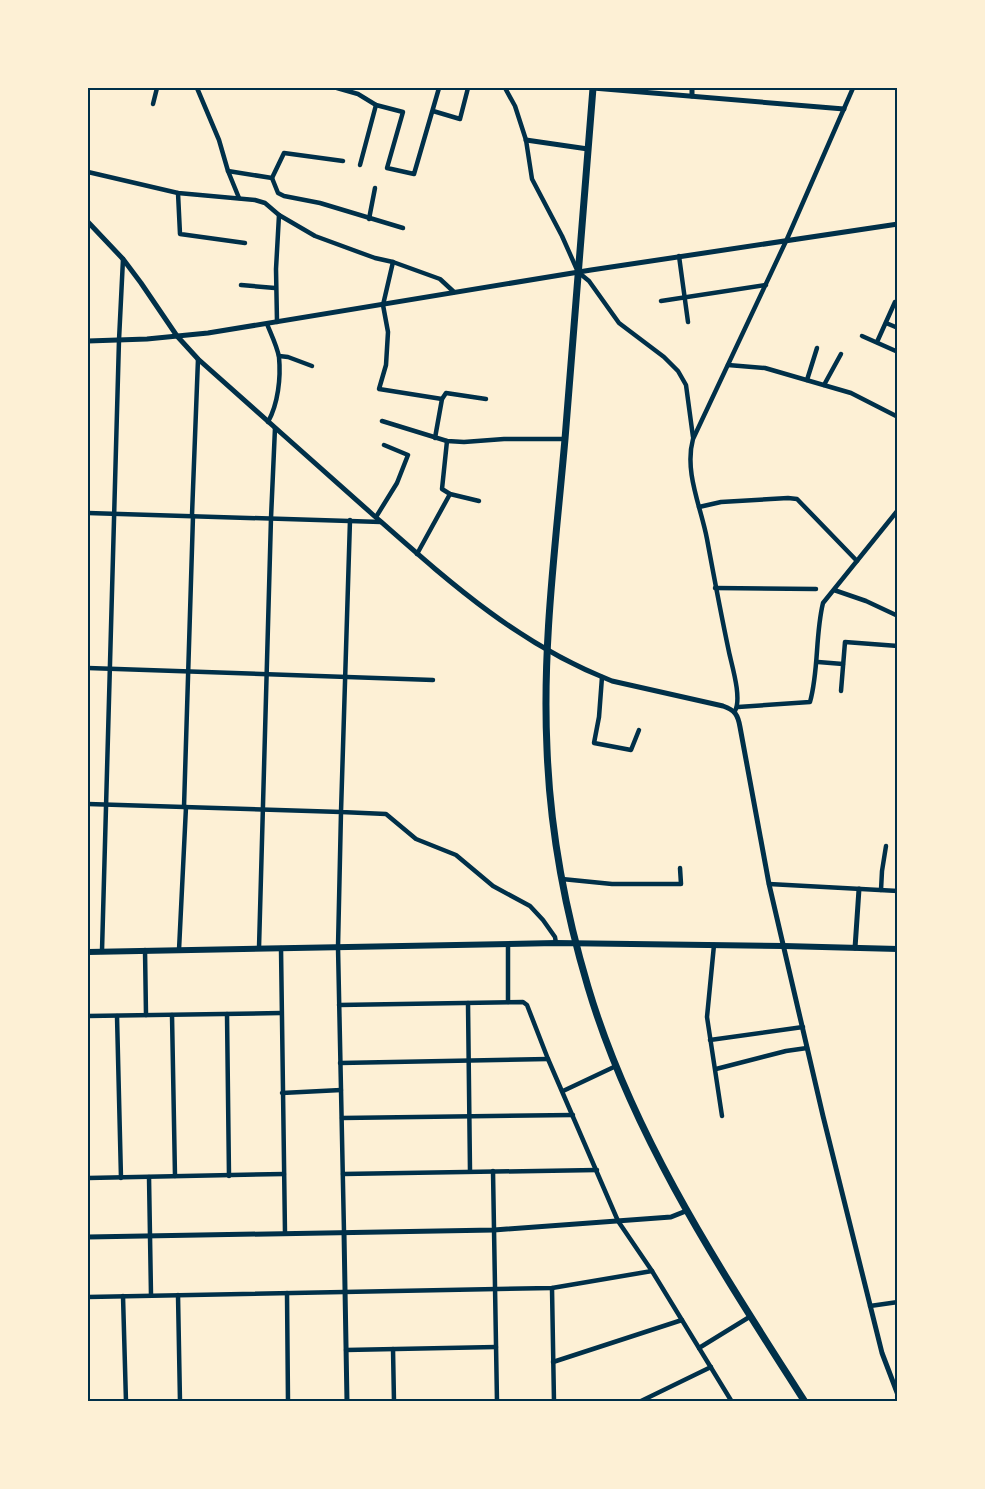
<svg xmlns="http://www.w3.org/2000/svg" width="985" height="1489" font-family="'Crimson Pro',serif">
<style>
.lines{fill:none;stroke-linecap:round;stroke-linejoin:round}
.minor{stroke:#003049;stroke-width:4.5}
.tertiary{stroke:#003049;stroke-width:5}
.secondary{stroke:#003049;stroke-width:6}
.primary{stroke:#003049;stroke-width:7}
.neatline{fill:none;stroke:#003049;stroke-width:2}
</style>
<rect width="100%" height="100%" fill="#fdf0d5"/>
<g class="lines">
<g class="minor">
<path d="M197,88L219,140L228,171L239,198"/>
<path d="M337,88L358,94L376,105L403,112L387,168L414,174L439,88"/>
<path d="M505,88L515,106L526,140L532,179L562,236L578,272L589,281L619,323L664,357L678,371L686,385L693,437"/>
<path d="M153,104L157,88"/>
<path d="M433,111L460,119L468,88"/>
<path d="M360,165L376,105"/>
<path d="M228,171L272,178L284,153L343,161"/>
<path d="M88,172L178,193L255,200L265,203L279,215L315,236L375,258L393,262L440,279L454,292"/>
<path d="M272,178L278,193L284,196L320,203L403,228"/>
<path d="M178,193L180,234L245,243"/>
<path d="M369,219L375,188"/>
<path d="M679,256L688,322"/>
<path d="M393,262L383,305L388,332L386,365L379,389L442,399"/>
<path d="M241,285L275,288"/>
<path d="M661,301L766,285"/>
<path d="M277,322L276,269L279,215"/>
<path d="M886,323L898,328"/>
<path d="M267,324C271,334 277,346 279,357C281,378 278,404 268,422"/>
<path d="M862,336L898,352"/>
<path d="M877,342L895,302L898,303"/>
<path d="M279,356L288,357L312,366"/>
<path d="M728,365L765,368L851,393L898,417"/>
<path d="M807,380L817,348"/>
<path d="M824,385L841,354"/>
<path d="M382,421L447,441L464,442L504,439H565"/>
<path d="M435,438L442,399L446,393L486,399"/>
<path d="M447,441L442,489L450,494L479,501"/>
<path d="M699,507L721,502L788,498L797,499L857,561"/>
<path d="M88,513L381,522"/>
<path d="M192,515L198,359"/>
<path d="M376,517L397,483L408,455L384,445"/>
<path d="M350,520L341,812L386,814L416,839L456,855L493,886L530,906L543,920L555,937L556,943"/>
<path d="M417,554L450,494"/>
<path d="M715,588L816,589"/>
<path d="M834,590L866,601L898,616"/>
<path d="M818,662L843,664"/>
<path d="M88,668L433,680"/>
<path d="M602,677L599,717L594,743L631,750L639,730"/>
<path d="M841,691L845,642L898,646"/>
<path d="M738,707L810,702C819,670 815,636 823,603L898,510"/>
<path d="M735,711C742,698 732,666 729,652C721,614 714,577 707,539C701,507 684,472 693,439L787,239L853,88"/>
<path d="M88,804L341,812L338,947L344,1232"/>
<path d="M184,807L193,516"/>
<path d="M562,879L612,884H681L680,868"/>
<path d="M769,884L898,891"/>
<path d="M881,890L882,871L886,846"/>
<path d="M508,944V1002"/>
<path d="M714,945L707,1017L722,1116"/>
<path d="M259,948L271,518L275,428"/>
<path d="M281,948L285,1233"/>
<path d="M145,950L146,1015"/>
<path d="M179,950L186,807"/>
<path d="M102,951L119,340L123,259"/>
<path d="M468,1003L470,1171"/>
<path d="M339,1005L523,1002L527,1005L548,1059L618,1221L652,1271L732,1402"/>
<path d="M227,1014L229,1176"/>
<path d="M172,1015L175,1176"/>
<path d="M88,1016L281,1013"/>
<path d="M117,1016L121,1178"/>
<path d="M710,1040L803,1027"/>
<path d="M340,1063L548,1059"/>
<path d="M716,1069L786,1051L807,1048"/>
<path d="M563,1091L616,1066"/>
<path d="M282,1093L341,1090"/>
<path d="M342,1118L573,1115"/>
<path d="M493,1171L497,1402"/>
<path d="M343,1174L597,1170"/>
<path d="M149,1177L151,1295"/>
<path d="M88,1178L284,1174"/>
<path d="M552,1288L554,1402"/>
<path d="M287,1293L288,1402"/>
<path d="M178,1295L180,1402"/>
<path d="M123,1296L126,1402"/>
<path d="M88,1297L552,1288L652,1271"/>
<path d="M870,1306L898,1302"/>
<path d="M699,1348L751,1316"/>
<path d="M393,1349L394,1402"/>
<path d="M346,1350L496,1347"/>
<path d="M553,1362L682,1320"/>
<path d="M639,1402L711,1367"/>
</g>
<g class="tertiary">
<path d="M593,88L844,109"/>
<path d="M692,96V88"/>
<path d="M526,140L588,149"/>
<path d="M88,222L123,259L141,283L177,336L198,359C256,410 313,462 371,513C447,580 517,644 612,681L723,706C735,710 738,715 740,727L769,884L823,1116L882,1353L898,1395"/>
<path d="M88,341L147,339L208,333L591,270L898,224"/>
<path d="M855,948L859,889"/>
<path d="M344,1232L347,1402"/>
<path d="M88,1237L494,1230L671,1217L686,1211"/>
</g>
<path class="secondary" d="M88,952L556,943L784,946L898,949"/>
<path class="primary" d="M593,88C583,205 575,322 565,439C556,542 542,645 547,749C550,829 565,910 588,987C633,1138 721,1270 805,1402"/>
</g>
<rect width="985" height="1489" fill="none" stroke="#fdf0d5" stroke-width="178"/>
<rect x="89" y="89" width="807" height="1311" class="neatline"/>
</svg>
